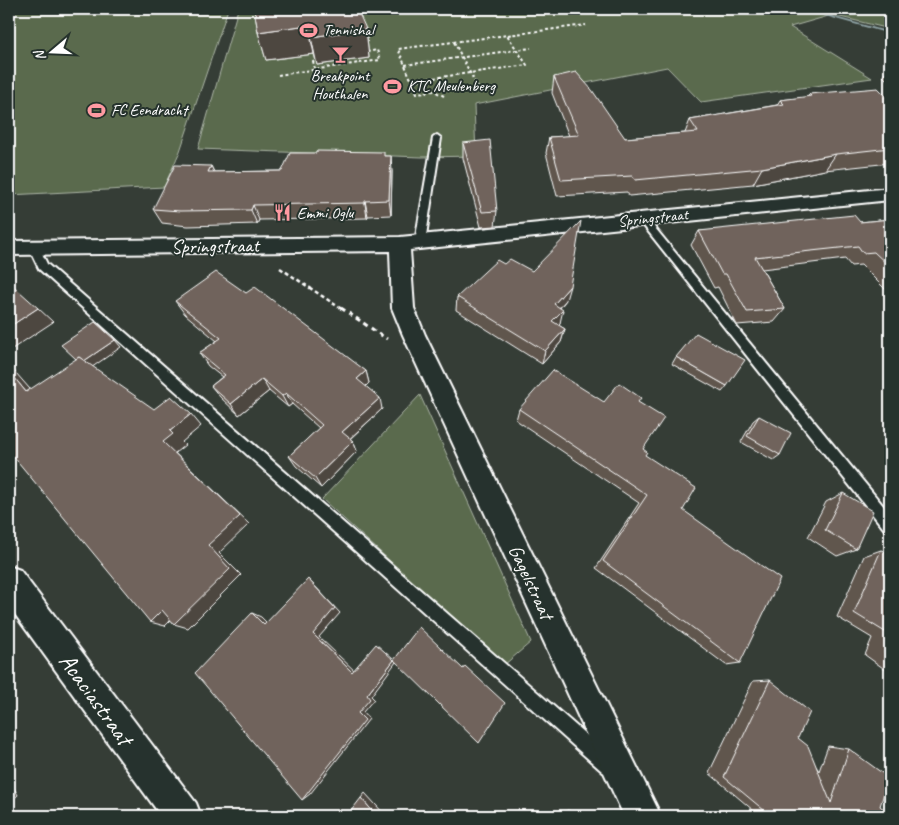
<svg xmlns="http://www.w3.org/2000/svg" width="899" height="825" font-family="Caveat,sans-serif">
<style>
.green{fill:#5a6b4e;stroke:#acb5a6}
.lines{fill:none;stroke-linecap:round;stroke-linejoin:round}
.stream{fill:#90a4a7;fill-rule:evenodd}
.lane-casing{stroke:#fff;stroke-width:4}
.street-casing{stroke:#fff;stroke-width:4}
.path-far2{stroke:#fff;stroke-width:2;stroke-dasharray:3 2.5;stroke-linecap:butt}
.path-far1{stroke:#fff;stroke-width:2.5;stroke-dasharray:4 3;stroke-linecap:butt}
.path{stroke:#fff;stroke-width:3;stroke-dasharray:5 4;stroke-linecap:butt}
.lane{fill:#26332d;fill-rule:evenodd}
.street{fill:#26332d;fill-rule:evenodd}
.wall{fill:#60564e;stroke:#fff}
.shaded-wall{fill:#4e4640;stroke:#fff}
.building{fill:#70645b;stroke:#fff}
.labels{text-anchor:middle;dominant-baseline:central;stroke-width:4;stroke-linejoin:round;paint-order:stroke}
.far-poi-label{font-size:16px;fill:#fff;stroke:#26332d;text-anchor:start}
.far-street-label{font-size:16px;fill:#fff;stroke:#26332d}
.street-label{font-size:20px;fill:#fff;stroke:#26332d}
.near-street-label{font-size:24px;fill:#fff;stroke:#26332d}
</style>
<rect width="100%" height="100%" fill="#353d36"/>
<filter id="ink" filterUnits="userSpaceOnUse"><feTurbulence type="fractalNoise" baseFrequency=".02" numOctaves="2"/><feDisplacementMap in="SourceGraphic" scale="10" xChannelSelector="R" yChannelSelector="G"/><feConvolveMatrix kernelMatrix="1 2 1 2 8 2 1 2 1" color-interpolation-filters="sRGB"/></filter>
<g filter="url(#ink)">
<g class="green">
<path d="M17,9H228L180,151L164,187L9,195V19Z"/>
<path d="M238,9H890V29L832,15L790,27L872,78L701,102L667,67L474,105L476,156L422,157L198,149Z"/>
<path d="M420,395L531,642L504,665L322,499Z"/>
</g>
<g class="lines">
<path class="stream" d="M800,9H806L890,32V34Z"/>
<defs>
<g id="lane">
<path d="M437,135L441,138L425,242L420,246L415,242L433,138Z"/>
<path d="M643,216L646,217L890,514V532L885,530L640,221L638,219Z"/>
<path d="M34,244L38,245L47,264L615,760L618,766L615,772L609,775L603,772L39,269L29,248Z"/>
</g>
<g id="street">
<path d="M890,188V200L410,250L414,308L425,335L661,816H624L403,335L392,308L390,251L9,255V241L400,237Z"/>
<path d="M9,566L20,570L196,803L201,816H161L9,606Z"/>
</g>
</defs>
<use href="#lane" class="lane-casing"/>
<use href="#street" class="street-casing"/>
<g class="path-far2">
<path d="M454,42L478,88"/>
<path d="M405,65L531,48"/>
<path d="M315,69L313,61L316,60"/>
<path d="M278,75L380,60L377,50L367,52"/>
<path d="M412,81L527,65L507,35"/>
<path d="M444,96L434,91L417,93L398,49L586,25"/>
</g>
<path class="path-far1" d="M280,268L343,310"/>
<path class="path" d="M341,308L387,339"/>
<use href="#lane" class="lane"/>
<use href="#street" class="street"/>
</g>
<g class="wall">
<path d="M254,9L366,29L369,58L317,65L314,54L266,60L258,32Z"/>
<path d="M890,66V83L883,76Z"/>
<path d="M554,77L625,138L685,133L690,120L777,105L780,100L808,97L809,94L890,100V163L825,170L753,184L629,196L627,192L557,196L546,153L549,137L569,136L552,93Z"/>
<path d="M463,143L497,211L495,226L481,227L463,158Z"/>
<path d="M384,156L392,171L391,215L368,216L367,218L259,220L257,224L188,226L162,223L153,209L211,166L214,172L282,171Z"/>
<path d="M890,219V294L861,265L851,266L845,259L762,269L785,309L774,322L737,325L718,287L714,288L691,245L699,231L860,222Z"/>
<path d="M246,293L366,371L369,383L366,386L382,409L350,439L353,441L357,451L321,488L296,466L289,456L319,428L292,404L288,407L269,391L239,415L220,397L211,386L222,377L208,366L199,353L217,341L185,314L175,301Z"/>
<path d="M457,297L566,300L560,308V323L558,325L565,329L561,342L542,364L456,310Z"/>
<path d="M676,357L727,386L722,392L672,364Z"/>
<path d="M604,402H638L643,449L645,455L683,510L740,663L726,665L596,568L639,503L516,420L519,409Z"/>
<path d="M759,416L780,455L773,460L741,442L753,421Z"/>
<path d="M843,493L856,549L837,556L808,537L826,502Z"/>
<path d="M881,550L890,555V673L865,655L872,638L837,617L864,556Z"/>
<path d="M770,680L798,738L819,771L828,746L849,749L880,806L890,816H760L709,773L753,681Z"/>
<path d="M441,808L448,816H435Z"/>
<path d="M568,810L572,813L573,816H557Z"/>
</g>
<g class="shaded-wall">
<path d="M308,25L314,54L266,60L258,32Z"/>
<path d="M366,29L369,58L317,65L311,37Z"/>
<path d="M836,154L825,170L753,184L762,168Z"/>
<path d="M391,156L392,171L391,215L389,200Z"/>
<path d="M211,166L218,181L208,172Z"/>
<path d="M365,201L368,216L367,218L365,203Z"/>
<path d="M253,205L259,220L257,224L251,210Z"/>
<path d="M570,286L566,300L550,318L554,304Z"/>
<path d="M38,308L53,322L9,351V327Z"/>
<path d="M563,310L560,323L549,335L552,321Z"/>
<path d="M565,329L561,342L542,364L545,351Z"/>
<path d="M115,340L121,347L88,370L81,363Z"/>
<path d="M9,365L43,404L26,392L9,371Z"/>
<path d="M366,371L369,383L361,391L357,379Z"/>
<path d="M262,379L269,391L239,415L231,404Z"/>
<path d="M286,393L292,404L288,407L282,396Z"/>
<path d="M380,398L382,409L346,442L342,432Z"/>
<path d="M191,414L201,426L182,442L185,445L175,453L249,524L219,553L241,575L188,628L174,624L208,545L163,442L170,431Z"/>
<path d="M353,441L357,451L321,488L315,478Z"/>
<path d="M308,579L314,585L340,613L319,637L357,673L352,672L313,634Z"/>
<path d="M162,610L176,615L165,626L150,622Z"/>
<path d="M252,613L261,617L273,629L264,625Z"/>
<path d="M394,660L396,662L371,696L374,699L363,712L369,719L310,794L302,800L358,713L367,695Z"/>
<path d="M9,780L18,795L9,803Z"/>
<path d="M365,793L386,816H377L361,798Z"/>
<path d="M441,808L448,816H442L440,814Z"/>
<path d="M411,809L418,816H410L409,815Z"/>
</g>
<g class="building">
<path d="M254,9H357L366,29L311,37L308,25L258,32Z"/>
<path d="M576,72L592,90L625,138L698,132L690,120L784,104L780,100L811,96L809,94L878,88L890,100V148L836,154L762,168L635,180L632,176L561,180L549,137L579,135L554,77Z"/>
<path d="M490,140L497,211L482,212L463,143Z"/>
<path d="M317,151L384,152V156H391L389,200L365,201V203L253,205L251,210L180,211L153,209L175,165L211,166L208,172L282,171L290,153H316Z"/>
<path d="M854,215L860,222L890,219V267L874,252L863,253L858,246L755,257L785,309L747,312L726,274H722L699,231Z"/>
<path d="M581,221L570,286L554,304L563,310L552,321L565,329L545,351L457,297L497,260L504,264L510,259L532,271Z"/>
<path d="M216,272L246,293L255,287L366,371L357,379L380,398L342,432L353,441L315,478L289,456L322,425L286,393L282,396L262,379L231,404L211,386L225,375L199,353L221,338L175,301Z"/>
<path d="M9,282L38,308L9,327Z"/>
<path d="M95,322L115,340L84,361L79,357L76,359L61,345Z"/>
<path d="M696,333L745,360L727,386L676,357Z"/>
<path d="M79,357L154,409L171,396L191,414L170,431L173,434L163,442L240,516L208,545L230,569L174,624L162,610L150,622L9,451V371L26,392Z"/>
<path d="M553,370L604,402L619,383L641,398L638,402L664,418L643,449L647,452L645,455L696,488L683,510L780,579L740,663L603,561L647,495L519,409Z"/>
<path d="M759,416L791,433L780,455L747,436Z"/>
<path d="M843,493L873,511L856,549L825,530Z"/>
<path d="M881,550L890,555V635L854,613Z"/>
<path d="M308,579L335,608L313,634L352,672L376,644L394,660L367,695L370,699L358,713L365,720L302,800L195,673L252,613L264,625Z"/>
<path d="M419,627L463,669L465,666L505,703L479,743L394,660Z"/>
<path d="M890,638V657L884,653Z"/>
<path d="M770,680L810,712L798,738L808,746L831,803L849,749L889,778L880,806L890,814V816H771L724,777Z"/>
<path d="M361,798L377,816H347Z"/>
<path d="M572,813L573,816H566Z"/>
</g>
</g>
<defs>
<symbol id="stadium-bare" viewBox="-9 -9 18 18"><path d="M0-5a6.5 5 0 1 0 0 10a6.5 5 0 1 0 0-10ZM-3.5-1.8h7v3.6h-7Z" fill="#ff9aa2" stroke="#26332d" stroke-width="2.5" paint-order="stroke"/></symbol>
<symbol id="bar-bare" viewBox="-9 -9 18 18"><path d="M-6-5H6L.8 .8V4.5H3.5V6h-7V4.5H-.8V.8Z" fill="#ff9aa2" stroke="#26332d" stroke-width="2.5" paint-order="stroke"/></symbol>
<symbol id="restaurant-bare" viewBox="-9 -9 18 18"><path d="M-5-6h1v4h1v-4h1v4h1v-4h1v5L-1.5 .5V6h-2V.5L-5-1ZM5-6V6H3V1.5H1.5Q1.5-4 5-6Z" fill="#ff9aa2" stroke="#26332d" stroke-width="2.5" paint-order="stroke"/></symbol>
</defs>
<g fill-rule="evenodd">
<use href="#stadium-bare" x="296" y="18" width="25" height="25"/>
<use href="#bar-bare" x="328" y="42" width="25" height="25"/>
<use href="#stadium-bare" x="380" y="74" width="25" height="25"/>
<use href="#stadium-bare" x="84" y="98" width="25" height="25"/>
<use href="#restaurant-bare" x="270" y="200" width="25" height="25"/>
</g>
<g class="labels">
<g class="far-poi-label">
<text x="323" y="30">Tennishal</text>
<text x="340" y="76" text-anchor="middle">Breakpoint<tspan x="340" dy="18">Houthalen</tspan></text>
<text x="407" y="86">KTC Meulenberg</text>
<text x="111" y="110">FC Eendracht</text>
<text x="297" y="213">Emmi Oglu</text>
</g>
<g class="far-street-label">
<text transform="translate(653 218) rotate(-6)">Springstraat</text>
</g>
<g class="street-label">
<text transform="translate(215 246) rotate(-1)">Springstraat</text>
<text transform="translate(531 582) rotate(65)">Gagelstraat</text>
</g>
<g class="near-street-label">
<text transform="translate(96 699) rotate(54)">Acaciastraat</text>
</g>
</g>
<rect width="899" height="825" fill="none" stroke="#26332d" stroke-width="30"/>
<rect x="15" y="15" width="869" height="795" fill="none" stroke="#fff" stroke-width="2" filter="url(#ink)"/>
<g transform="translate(52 52) rotate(251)" stroke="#26332d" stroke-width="4" paint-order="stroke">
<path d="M0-4L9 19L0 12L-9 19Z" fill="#ffffff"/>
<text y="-8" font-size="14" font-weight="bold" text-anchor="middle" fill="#ffffff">N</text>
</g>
</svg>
